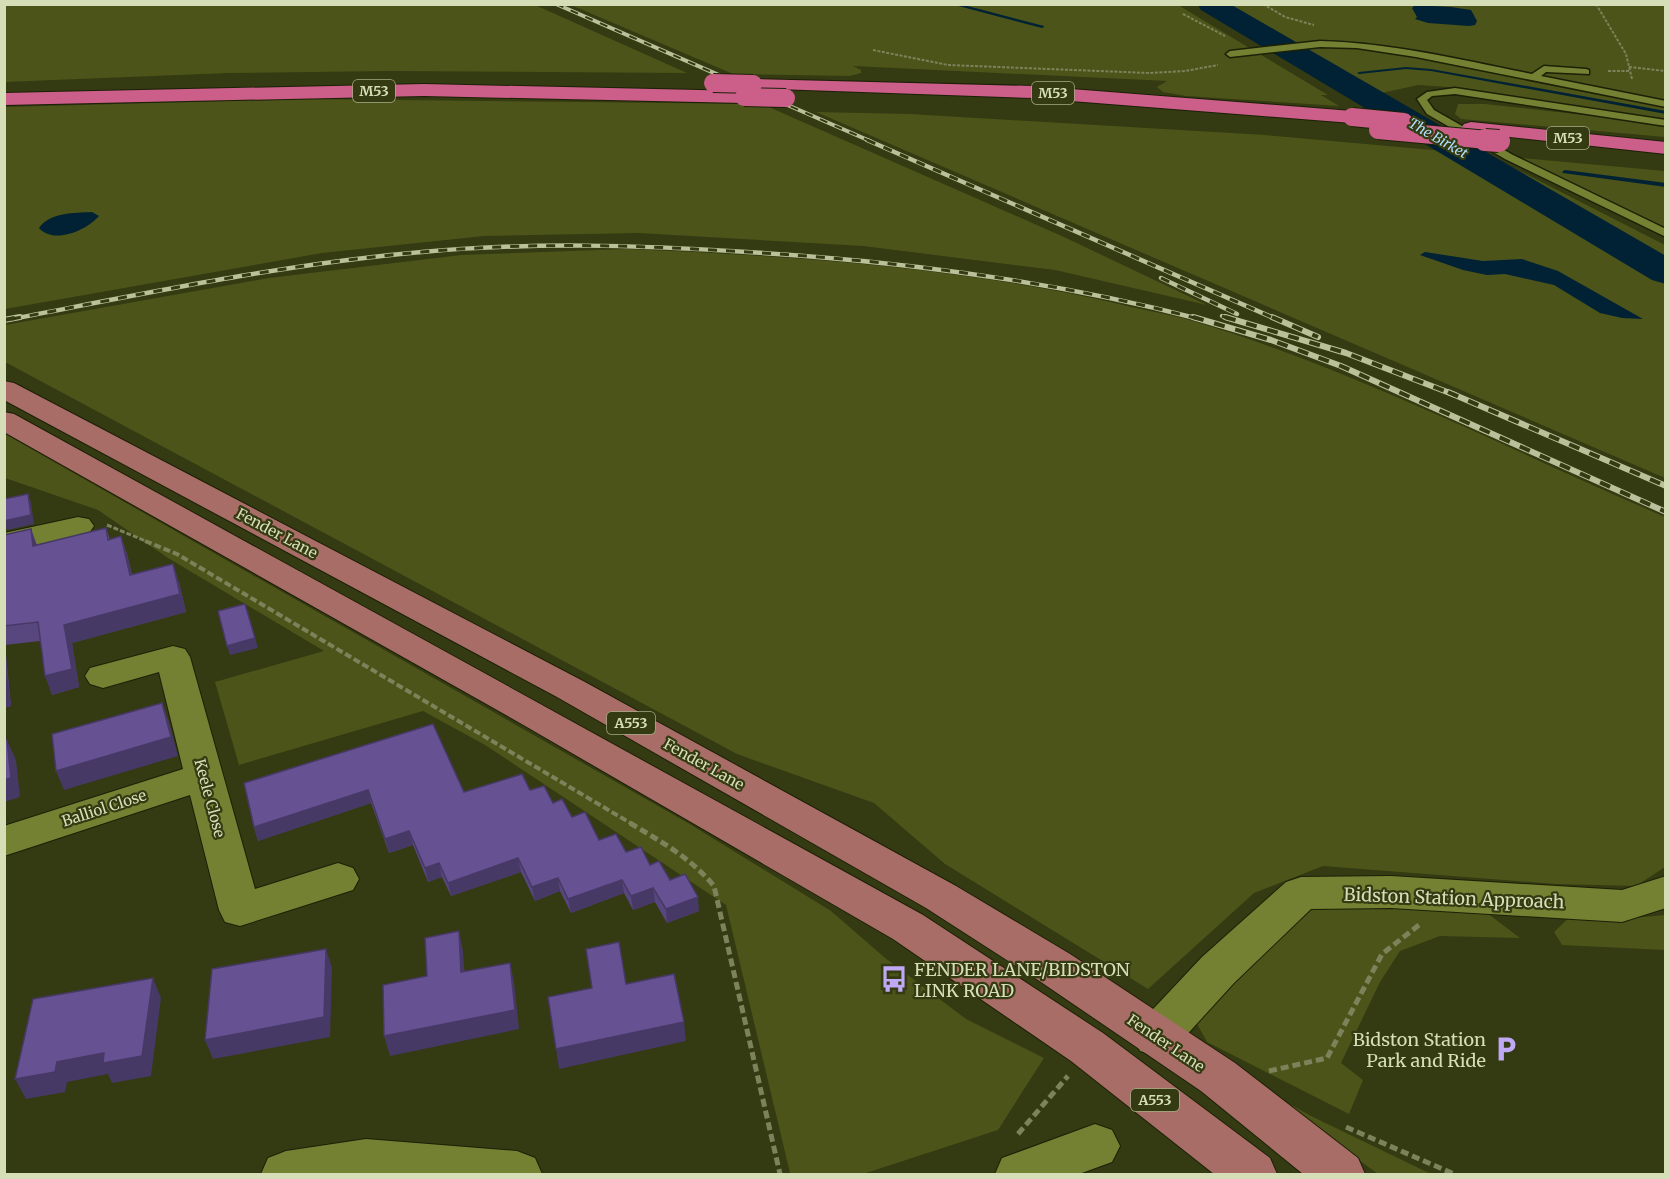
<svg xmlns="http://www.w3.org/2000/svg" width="1670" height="1179" font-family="Merriweather,serif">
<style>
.green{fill:#4c5419}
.water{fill:#012234}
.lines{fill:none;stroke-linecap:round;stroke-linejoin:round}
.stream{fill:#012234;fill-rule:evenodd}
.river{fill:#012234;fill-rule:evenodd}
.service-casing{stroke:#1c2007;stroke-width:3}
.minor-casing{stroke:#1c2007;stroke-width:2}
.primary-casing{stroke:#1c2007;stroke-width:2}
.motorway-casing{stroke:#1c2007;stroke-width:2}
.path-far3{stroke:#7c835b;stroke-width:2;stroke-dasharray:3 1.5;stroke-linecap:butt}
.path-far2{stroke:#7c835b;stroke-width:3;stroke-dasharray:5 2;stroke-linecap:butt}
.path-far1{stroke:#7c835b;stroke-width:4;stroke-dasharray:7 3;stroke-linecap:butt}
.path{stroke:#7c835b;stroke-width:5;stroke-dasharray:8 4;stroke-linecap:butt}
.service{fill:#748132;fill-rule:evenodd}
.minor{fill:#748132;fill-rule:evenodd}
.primary{fill:#a96d67;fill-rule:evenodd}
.motorway{fill:#cc5f8a;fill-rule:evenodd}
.rail-far2-casing{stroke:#b9c09a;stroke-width:4}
.rail-far1-casing{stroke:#b9c09a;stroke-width:4.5}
.rail-casing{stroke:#b9c09a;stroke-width:6}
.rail-far2{stroke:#343a11;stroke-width:2;stroke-dasharray:8;stroke-linecap:butt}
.rail-far1{stroke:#343a11;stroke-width:3;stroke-dasharray:9;stroke-linecap:butt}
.rail{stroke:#343a11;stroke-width:4;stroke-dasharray:11;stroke-linecap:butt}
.motorway-bridge-far1-casing{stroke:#1c2007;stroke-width:20;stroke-linecap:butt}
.motorway-bridge-casing{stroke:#1c2007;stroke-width:24;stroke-linecap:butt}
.motorway-bridge-far1{stroke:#cc5f8a;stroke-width:18}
.motorway-bridge{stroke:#cc5f8a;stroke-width:22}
.wall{fill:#58467e}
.shaded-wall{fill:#473966}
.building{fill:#665192;stroke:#473966;stroke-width:1.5}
.labels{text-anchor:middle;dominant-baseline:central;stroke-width:4.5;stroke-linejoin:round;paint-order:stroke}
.shield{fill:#343a11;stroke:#a5ad86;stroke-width:1.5}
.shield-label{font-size:14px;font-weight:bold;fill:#d6deb8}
.far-water-label{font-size:14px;font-style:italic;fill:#b0defc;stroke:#343a11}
.street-label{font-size:15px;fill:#d6deb8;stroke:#343a11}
.near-street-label{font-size:18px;fill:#d6deb8;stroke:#343a11}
.near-poi-label{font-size:18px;fill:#d6deb8;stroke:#343a11;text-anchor:start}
</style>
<rect width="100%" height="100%" fill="#343a11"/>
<g class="green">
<path d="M4,5H535L687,73L389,71L228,73L5,82Z"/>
<path d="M571,5H1178L1328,95H1321L1339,106L1186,96L1163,92L1157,87L1167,81L853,66L861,70V73L850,76L733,74Z"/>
<path d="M1226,5H1665V122L1462,88L1418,85L1382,93Z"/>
<path d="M306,99L762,104L1064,237L1207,305L1055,270L863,246L639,233L484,236L322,253L5,309V107Z"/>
<path d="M1458,104H1485L1665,124V137L1461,119L1455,114Z"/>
<path d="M816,112L910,114L1265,135L1489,155L1665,245V478Z"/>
<path d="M1522,158L1665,171V228Z"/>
<path d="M627,249C791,256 958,267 1119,304C1143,310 1169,314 1193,321C1356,370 1509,450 1665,517V867L1636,886L1556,884L1323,866L1254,893L1148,989L945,864L874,803L737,754L5,362V325L269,278L461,255Z"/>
<path d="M5,434L688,823L831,911L884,957L966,1019L1044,1058L998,1130L863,1174L790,1173L726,905L485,745L423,711L239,765L215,682L324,651L168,558L98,510L5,478Z"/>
<path d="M1474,903L1520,938L1440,936L1400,951L1380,982L1341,1063L1363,1080L1349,1114L1207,1042L1196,1022L1291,915L1324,906Z"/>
<path d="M1576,911L1632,918L1665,915V950L1562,945L1554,932Z"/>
<path d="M1256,1085L1311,1116L1431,1174H1378Z"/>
</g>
<g class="water">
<path d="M1415,5L1451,7L1471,10L1477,21L1475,25L1469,26L1428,23L1415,19L1417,17L1412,8Z"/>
<path d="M92,212L99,216C87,230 54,245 39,228C50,212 74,213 92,212Z"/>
<path d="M1425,252L1483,261L1522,259L1558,271L1643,319L1622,318L1600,313L1554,285L1505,274L1487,275L1463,270L1420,255Z"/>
</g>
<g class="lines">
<g class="stream">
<path d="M960,4L1044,26V27L1042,28L951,4Z"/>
<path d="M1406,67L1431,69L1666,111V114L1431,71L1406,69L1359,74L1357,73L1359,72Z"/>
<path d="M1344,77L1346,78V79L1338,81L1336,80Z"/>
<path d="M1565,170L1666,183V187L1563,173L1562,172Z"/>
<path d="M1527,178L1530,180L1529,181L1515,184L1512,182Z"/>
</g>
<path class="river" d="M1197,4H1230L1666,256V284L1652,280L1201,10Z"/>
<defs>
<g id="service">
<path d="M1320,41C1392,43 1462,60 1532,74L1544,66L1586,69L1589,70V74L1546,72L1541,76L1666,101V107L1416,57L1357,48L1320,47L1230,57L1226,54L1230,51Z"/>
<path d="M1455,88L1666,120V126L1455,94L1432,96L1427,100L1434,110L1513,155L1666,229V237L1505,159L1427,114L1417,99L1427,92Z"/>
</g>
<g id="minor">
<path d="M78,517L89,519L94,526L89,533L4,552V533Z"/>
<path d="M173,646L185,649L190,657L255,889L338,863L353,868L359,879L353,890L240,926L225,922L219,910L190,795L4,856V826L183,769L159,672L103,688L90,684L85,676L90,668Z"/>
<path d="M1391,876L1622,890L1666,876V908L1622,922L1391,908L1311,909L1234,983L1172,1051L1156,1056L1140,1051L1133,1037L1140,1023L1202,957L1286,882L1301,877Z"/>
<path d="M1095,1124L1112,1130L1120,1146L1112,1162L1079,1174H995L1002,1158Z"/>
<path d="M366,1139L517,1151L535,1158L542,1174H261L268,1158L286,1151Z"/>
</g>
<g id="primary">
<path d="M4,381L14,383L583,681L956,886L1070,954L1235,1063L1358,1158L1365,1174H1303L1201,1091L1038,980L926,908L557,697L4,400Z"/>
<path d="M4,412L14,414L923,915L1103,1033L1270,1158L1277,1174H1214L1071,1061L893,939L520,723L4,432Z"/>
</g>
<g id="motorway">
<path d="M753,79L1033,86L1352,111L1359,113L1362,117L1359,121L1352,123L1033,98L747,88L744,84L747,80Z"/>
<path d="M424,84L744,91L751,93L753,97L751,101L744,103L424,96L4,105V93Z"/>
<path d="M1471,122L1666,142V154L1464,132L1461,128L1464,124Z"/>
</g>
</defs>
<use href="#service" class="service-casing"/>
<use href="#minor" class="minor-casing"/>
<use href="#primary" class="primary-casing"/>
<use href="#motorway" class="motorway-casing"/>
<g class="path-far3">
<path d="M1263,4L1285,17L1314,25"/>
<path d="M1596,4L1626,54L1632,79"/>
<path d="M1183,14L1225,36"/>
<path d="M873,50L948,65L1149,73L1185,71L1218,65"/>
<path d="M1629,67L1666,71"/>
<path d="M1608,71H1630"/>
</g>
<path class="path-far2" d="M107,525L148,542"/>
<path class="path-far1" d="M145,541L177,554L632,824"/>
<g class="path">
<path d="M630,823C660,841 691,858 714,886L780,1174"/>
<path d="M1269,1071L1327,1058L1382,954L1419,925"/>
<path d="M1346,1127L1454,1174"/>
<path d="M1018,1134L1068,1076"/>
</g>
<use href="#service" class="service"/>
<use href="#minor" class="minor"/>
<use href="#primary" class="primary"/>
<use href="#motorway" class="motorway"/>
<defs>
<path id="rail-far2" d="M556,4L870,141"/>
<g id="rail-far1">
<path d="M867,140L1276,319"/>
<path d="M1161,278L1237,314"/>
<path d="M1222,316L1230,319"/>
<path d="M12,319C148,293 284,264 422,252C531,242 638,245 747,252C900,261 1050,280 1199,319"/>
</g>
<g id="rail">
<path d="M1193,317L1271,340L1341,366L1666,512"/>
<path d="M1225,317L1346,353L1455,395"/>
<path d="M1272,317L1318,337"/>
<path d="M4,320L20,317"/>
<path d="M1448,392L1666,486"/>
</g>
</defs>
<use href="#rail-far2" class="rail-far2-casing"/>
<use href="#rail-far1" class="rail-far1-casing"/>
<use href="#rail" class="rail-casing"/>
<use href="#rail-far2" class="rail-far2"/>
<use href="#rail-far1" class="rail-far1"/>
<use href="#rail" class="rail"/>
<defs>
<g id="motorway-bridge-far1">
<path d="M713,83L753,84"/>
<path d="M744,97L786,98"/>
<path d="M1352,117L1404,122"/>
<path d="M1378,130L1499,141"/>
</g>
<path id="motorway-bridge" d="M1485,140L1499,141"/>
</defs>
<use href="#motorway-bridge-far1" class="motorway-bridge-far1-casing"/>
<use href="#motorway-bridge" class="motorway-bridge-casing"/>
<use href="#motorway-bridge-far1" class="motorway-bridge-far1"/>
<use href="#motorway-bridge" class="motorway-bridge"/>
</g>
<g class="wall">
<path d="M106,528L110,539L121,536L127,554L132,574L179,582L186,612L72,643L79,687L52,695L40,641L5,645L11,706L4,708V535L31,529L37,545Z"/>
<path d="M244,783L464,792L530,790L553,803L572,817L599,840L626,852L650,865L670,880L699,911L667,923L655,902L633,910L624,893L571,913L560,891L535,901L521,872L451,896L442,877L428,882L413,845L389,853L371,803L258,841L254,827Z"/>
</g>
<g class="shaded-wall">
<path d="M28,494L31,503L34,524L7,530L4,521Z"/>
<path d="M31,529L37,547L33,546Z"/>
<path d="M121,536L127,554L136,593L130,575Z"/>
<path d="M173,564L179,582L186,612L72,643L79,687L52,695L45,676L64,625Z"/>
<path d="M255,638L258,648L230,655L227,646Z"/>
<path d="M4,644L11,706L4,708Z"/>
<path d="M162,703L169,722L178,756L64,790L56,771Z"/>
<path d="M7,740L16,760L20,797L4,802V780Z"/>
<path d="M368,790L371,803L258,841L254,827Z"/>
<path d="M409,831L413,845L389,853L385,839Z"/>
<path d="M518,858L521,872L451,896L448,883Z"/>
<path d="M439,863L442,877L428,882L425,868Z"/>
<path d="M558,878L560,891L535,901L532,887Z"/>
<path d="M622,880L624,893L571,913L568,899Z"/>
<path d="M653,888L655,902L633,910L631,896Z"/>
<path d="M698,897L699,911L667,923L666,909Z"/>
<path d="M459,931L463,951L466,992L461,972Z"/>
<path d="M326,949L332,968L330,1037L213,1059L205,1040Z"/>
<path d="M510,963L514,982L519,1029L390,1056L384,1036Z"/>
<path d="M153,978L161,998L151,1076L112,1083L108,1074L67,1082L65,1092L26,1099L15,1079Z"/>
<path d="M684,1022L686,1041L559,1069L556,1049Z"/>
</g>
<g class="building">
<path d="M28,494L31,515L4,521V499Z"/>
<path d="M106,528L108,540L121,536L130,575L173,564L180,594L64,625L72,669L45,676L38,622L4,626V535L31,529L33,546Z"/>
<path d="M245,604L255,638L227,646L218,611Z"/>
<path d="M162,703L171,737L56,771L52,734Z"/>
<path d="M433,724L464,792L522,774L530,790L544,786L553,803L562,799L572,817L585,812L599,840L616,834L626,852L641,847L650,865L659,861L670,880L685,874L698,897L666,909L653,888L631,896L622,880L568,899L558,878L532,887L518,858L448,883L439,863L425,868L409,831L385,839L368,790L254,827L244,783Z"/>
<path d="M7,740L11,778L4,780V741Z"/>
<path d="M459,931L461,972L510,963L515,1010L384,1036L383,985L427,976L425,938Z"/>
<path d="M619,942L626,984L674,974L684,1022L556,1049L548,997L592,988L586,949Z"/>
<path d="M326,949L324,1017L205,1040L212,969Z"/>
<path d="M153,978L142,1056L103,1063L104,1053L57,1062L55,1072L15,1079L33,999Z"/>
</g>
<defs>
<symbol id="bus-bare" viewBox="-9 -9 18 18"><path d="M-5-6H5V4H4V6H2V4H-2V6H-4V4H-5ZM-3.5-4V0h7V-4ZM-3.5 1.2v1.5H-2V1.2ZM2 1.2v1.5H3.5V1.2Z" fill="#bfa9f4" stroke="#343a11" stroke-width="2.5" paint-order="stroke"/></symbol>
<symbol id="parking-bare" viewBox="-9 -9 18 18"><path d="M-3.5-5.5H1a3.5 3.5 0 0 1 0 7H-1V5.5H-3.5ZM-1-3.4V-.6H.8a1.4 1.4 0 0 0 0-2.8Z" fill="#bfa9f4" stroke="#343a11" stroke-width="2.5" paint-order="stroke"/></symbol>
</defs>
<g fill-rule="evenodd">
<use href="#bus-bare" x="875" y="960" width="38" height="38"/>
<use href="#parking-bare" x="1487" y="1030" width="38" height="38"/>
</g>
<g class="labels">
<g class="shield">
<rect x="353" y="80" width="42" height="22" rx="4.5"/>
<rect x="1032" y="82" width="42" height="22" rx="4.5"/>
<rect x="1547" y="127" width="42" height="22" rx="4.5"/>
<rect x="607" y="712" width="48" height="22" rx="4.5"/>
<rect x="1131" y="1089" width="48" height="22" rx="4.5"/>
</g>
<g class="shield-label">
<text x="374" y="91">M53</text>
<text x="1053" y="93">M53</text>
<text x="1568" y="138">M53</text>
<text x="631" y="723">A553</text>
<text x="1155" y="1100">A553</text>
</g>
<g class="far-water-label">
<text transform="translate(1438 138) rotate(30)">The Birket</text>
</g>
<g class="street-label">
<text transform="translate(277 533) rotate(28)">Fender Lane</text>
<text transform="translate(704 764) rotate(29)">Fender Lane</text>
<text transform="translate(210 798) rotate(75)">Keele Close</text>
<text transform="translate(104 808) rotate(-18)">Balliol Close</text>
<text transform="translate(1166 1043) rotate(34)">Fender Lane</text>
</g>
<g class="near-street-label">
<text transform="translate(1454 898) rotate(2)">Bidston Station Approach</text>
</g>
<g class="near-poi-label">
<text x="914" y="969">FENDER LANE/BIDSTON<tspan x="914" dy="21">LINK ROAD</tspan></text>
<text x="1486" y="1039" text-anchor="end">Bidston Station<tspan x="1486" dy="21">Park and Ride</tspan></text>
</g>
</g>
<rect width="1670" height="1179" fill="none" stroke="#d6deb8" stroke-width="12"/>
</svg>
